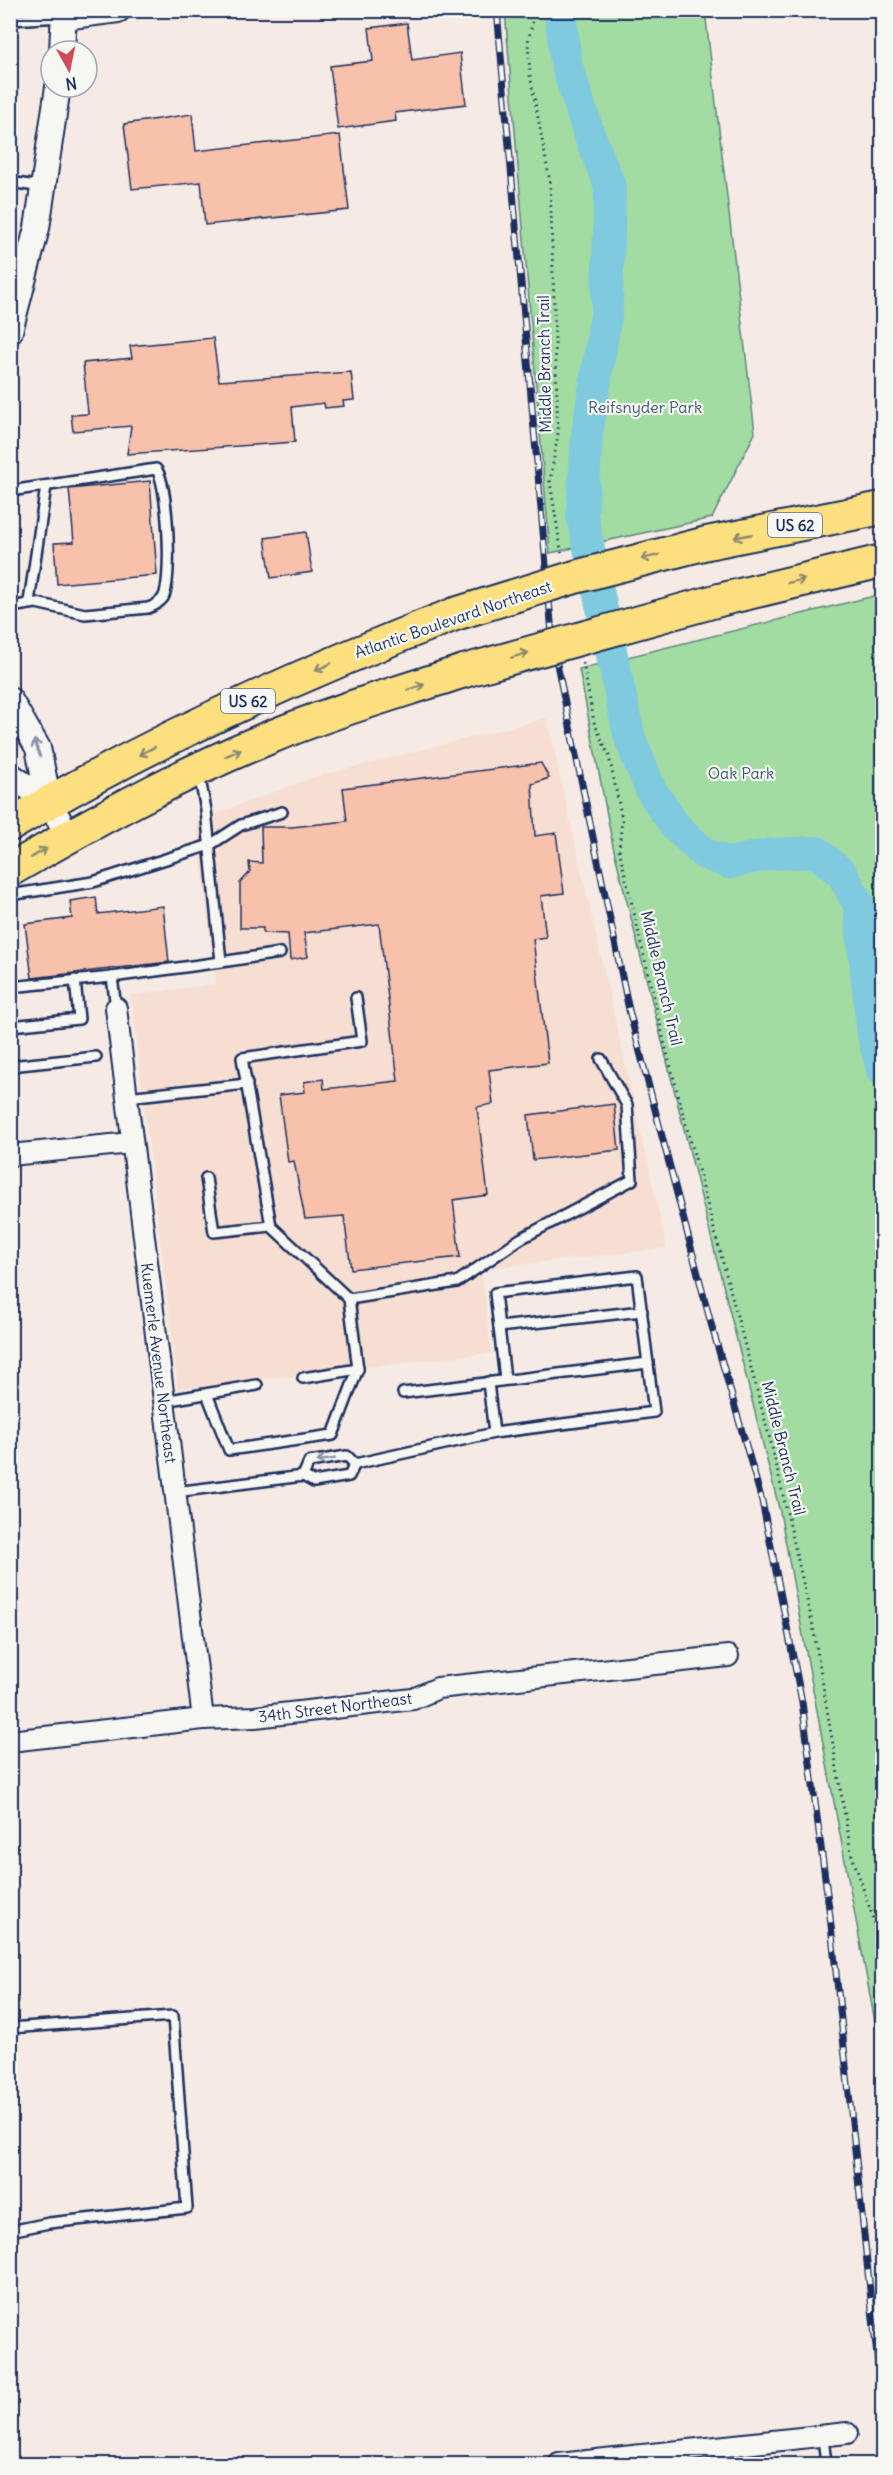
<svg xmlns="http://www.w3.org/2000/svg" width="893" height="2475" font-family="Delius,sans-serif">
<style>
.built{fill:#f7ded3}
.green{fill:#a2dca2;stroke:#5e8680;stroke-width:1.5}
.lines{fill:none;stroke-linecap:round;stroke-linejoin:round}
.river{stroke:#7fcadf;stroke-width:32}
.building{fill:#f8c1ab;stroke:#1b2f5e;stroke-width:1.5}
.service-casing{stroke:#1b2f5e;stroke-width:14}
.minor-casing{stroke:#1b2f5e;stroke-width:24}
.tertiary-casing{stroke:#1b2f5e;stroke-width:28}
.trunk-casing{stroke:#1b2f5e;stroke-width:36}
.path{stroke:#1b2f5e;stroke-width:3;stroke-dasharray:1.5 4.5;stroke-linecap:butt}
.service{stroke:#f6f6f2;stroke-width:9}
.minor{stroke:#f6f6f2;stroke-width:20}
.tertiary{stroke:#f6f6f2;stroke-width:24}
.trunk{stroke:#fce080;stroke-width:32}
.rail-casing{stroke:#1b2f5e;stroke-width:7}
.rail{stroke:#f6f6f2;stroke-width:4.5;stroke-dasharray:14;stroke-linecap:butt}
.trunk-bridge-casing{stroke:#1b2f5e;stroke-width:36;stroke-linecap:butt}
.trunk-bridge{stroke:#fce080;stroke-width:32}
.oneway{stroke:#8c886f}
.oneway2{stroke:#8892a8}
.labels{text-anchor:middle;dominant-baseline:central;stroke-width:4.5;stroke-linejoin:round;paint-order:stroke}
.shield{fill:#f6f6f2;stroke:#5d6b8a;stroke-width:1.5}
.shield-label{font-size:15px;font-weight:bold;fill:#1b2f5e}
.street-label{font-size:16px;fill:#1b2f5e;stroke:#f6f6f2}
.park-label{font-size:16px;fill:#3d5a6f;stroke:#f6f6f2}
</style>
<rect width="100%" height="100%" fill="#f6ebe4"/>
<filter id="ink" filterUnits="userSpaceOnUse"><feTurbulence type="fractalNoise" baseFrequency=".0167" numOctaves="2"/><feDisplacementMap in="SourceGraphic" scale="12" xChannelSelector="R" yChannelSelector="G"/><feConvolveMatrix kernelMatrix="1 2 1 2 8 2 1 2 1" color-interpolation-filters="sRGB"/></filter>
<g filter="url(#ink)">
<path class="built" d="M547,718L667,1248L481,1269L492,1353L178,1389L131,995L216,984L196,821L314,777Z"/>
<g class="green">
<path d="M505,11H705L755,433L712,518L550,553Z"/>
<path d="M882,594V2060L780,1512L613,846L579,669Z"/>
</g>
<g class="lines">
<path class="river" d="M566,10L561,19L566,63L589,134L610,186L607,309L587,434L582,516L630,739L651,790L675,826L705,854L729,863L771,854L817,852L842,874L859,905L873,1035L882,1070"/>
</g>
<g class="building">
<path d="M407,23L412,60L460,53L466,104L395,113L396,121L338,129L330,66L373,61L369,28Z"/>
<path d="M192,114L196,151L340,135L349,210L205,225L201,182L132,189L124,124Z"/>
<path d="M213,338L219,381L351,372L354,400L343,401L344,406L325,408L324,403L292,407L295,442L127,454L131,426L73,431L71,415L88,414L83,363L132,358L130,346Z"/>
<path d="M150,481L157,575L57,584L54,543L74,542L69,489Z"/>
<path d="M306,532L312,572L271,578L265,538Z"/>
<path d="M541,763L549,778L532,784L535,836L556,833L564,893L541,896L546,937L533,939L548,1063L489,1070L493,1104L477,1107L488,1195L453,1200L460,1257L351,1269L344,1216L305,1219L294,1161L288,1162L279,1095L305,1092L304,1082L323,1079L324,1089L398,1081L379,924L304,933L308,957L290,960L288,934L263,933V928H240V883L250,872L249,862L262,863L261,827H292L347,821L343,788Z"/>
<path d="M96,897L98,914L163,906L169,962L32,978L25,924L72,918L70,901Z"/>
<path d="M614,1104L619,1150L533,1160L528,1115Z"/>
</g>
<g class="lines">
<defs>
<g id="service">
<path d="M10,20L62,17"/>
<path d="M10,182L42,187"/>
<path d="M10,491L156,469C168,481 173,582 163,598C159,603 154,606 148,608L85,614L36,603L10,607"/>
<path d="M29,602L46,486"/>
<path d="M10,897L16,894L93,882L210,845L241,825L282,812"/>
<path d="M221,962L280,953"/>
<path d="M10,987L112,977"/>
<path d="M116,1008L112,977L221,962L206,810L199,774"/>
<path d="M10,1022L11,1026L79,1019L75,980"/>
<path d="M10,1066L96,1057"/>
<path d="M127,1097L247,1084"/>
<path d="M206,1178L214,1232L271,1226"/>
<path d="M349,1299L457,1282L520,1239L632,1180L627,1105L601,1059"/>
<path d="M499,1327L642,1311"/>
<path d="M303,1378L358,1369L349,1299L271,1226L242,1058L362,1041L356,998"/>
<path d="M488,1382L494,1433"/>
<path d="M403,1393L648,1363"/>
<path d="M207,1394L229,1450L333,1435L358,1369"/>
<path d="M164,1401L257,1385"/>
<path d="M355,1464L494,1433L654,1412L637,1276L495,1293L505,1379"/>
<path d="M303,1476L309,1462L347,1456L355,1464"/>
<path d="M175,1492L303,1476L314,1482L349,1476L355,1464"/>
<path d="M10,2028L173,2016L187,2208L49,2223L10,2231"/>
<path d="M823,2437L826,2464"/>
</g>
<g id="minor">
<path d="M116,1008L203,1719"/>
<path d="M10,1155L131,1143"/>
<path d="M10,1741L203,1719L255,1717L413,1699L438,1688L728,1656"/>
<path d="M559,2464L847,2433"/>
</g>
<g id="tertiary">
<path d="M64,17L118,10"/>
<path d="M62,51L64,10"/>
<path d="M10,331L37,228L58,87"/>
<path d="M10,700L38,748L49,802L68,836"/>
<path d="M10,775L49,802"/>
</g>
<g id="trunk">
<path d="M707,543L882,508"/>
<path d="M719,600L882,561"/>
<path d="M10,825C151,741 302,673 455,614"/>
<path d="M10,870C92,823 174,777 261,741C327,713 396,693 464,671"/>
</g>
</defs>
<use href="#service" class="service-casing"/>
<use href="#minor" class="minor-casing"/>
<use href="#tertiary" class="tertiary-casing"/>
<use href="#trunk" class="trunk-casing"/>
<g class="path">
<path d="M535,10L528,42L530,75L550,182L558,433L550,482L562,556"/>
<path d="M583,663L594,722L609,756L622,819L619,849L666,1049L772,1447L813,1626L851,1852L877,1930L882,1938"/>
</g>
<use href="#service" class="service"/>
<use href="#minor" class="minor"/>
<use href="#tertiary" class="tertiary"/>
<use href="#trunk" class="trunk"/>
<defs>
<path id="rail" d="M497,10L553,645L629,1010L710,1320L762,1501L802,1702L830,1916L882,2403"/>
</defs>
<use href="#rail" class="rail-casing"/>
<use href="#rail" class="rail"/>
<defs>
<g id="trunk-bridge">
<path d="M455,614L575,577L707,543"/>
<path d="M464,671L719,600"/>
</g>
</defs>
<use href="#trunk-bridge" class="trunk-bridge-casing"/>
<use href="#trunk-bridge" class="trunk-bridge"/>
</g>
<defs><path id="oneway-shaft" d="M-6 0H5M1.5-3L5.5 0L1.5 3" fill="none" stroke-width="1.6" stroke-linecap="round" stroke-linejoin="round" transform="scale(1.5)"/></defs>
<g class="oneway">
<use href="#oneway-shaft" transform="translate(743 536) rotate(169)"/>
<use href="#oneway-shaft" transform="translate(650 557) rotate(166)"/>
<use href="#oneway-shaft" transform="translate(796 581) rotate(-14)"/>
<use href="#oneway-shaft" transform="translate(520 655) rotate(-17)"/>
<use href="#oneway-shaft" transform="translate(323 667) rotate(156)"/>
<use href="#oneway-shaft" transform="translate(416 687) rotate(-18)"/>
<use href="#oneway-shaft" transform="translate(147 751) rotate(153)"/>
<use href="#oneway-shaft" transform="translate(233 753) rotate(-24)"/>
<use href="#oneway-shaft" transform="translate(39 853) rotate(-31)"/>
</g>
<g class="oneway2">
<use href="#oneway-shaft" transform="translate(37 748) rotate(-110)"/>
<use href="#oneway-shaft" transform="translate(326 1460) rotate(171)"/>
</g>
</g>
<g class="labels">
<g class="shield">
<rect x="768" y="513" width="54" height="24" rx="4.5"/>
<rect x="221" y="689" width="54" height="24" rx="4.5"/>
</g>
<g class="shield-label">
<text x="795" y="525">US 62</text>
<text x="248" y="701">US 62</text>
</g>
<g class="street-label">
<text transform="translate(544 364) rotate(-91)">Middle Branch Trail</text>
<text transform="translate(453 619) rotate(-19)">Atlantic Boulevard Northeast</text>
<text transform="translate(662 978) rotate(77)">Middle Branch Trail</text>
<text transform="translate(159 1363) rotate(83)">Kuemerle Avenue Northeast</text>
<text transform="translate(784 1448) rotate(76)">Middle Branch Trail</text>
<text transform="translate(335 1707) rotate(-7)">34th Street Northeast</text>
</g>
<g class="park-label">
<text x="645" y="407">Reifsnyder Park</text>
<text x="741" y="773">Oak Park</text>
</g>
</g>
<rect width="893" height="2475" fill="none" stroke="#f6f6f2" stroke-width="36"/>
<rect x="18" y="18" width="857" height="2439" fill="none" stroke="#1b2f5e" stroke-width="2" filter="url(#ink)"/>
<g transform="translate(69 69) rotate(171)"><circle r="28" fill="#f6f6f2" stroke="#9ea6b7" stroke-width="1.5"/>
<path d="M0-4.5L10 22L0 15L-10 22Z" fill="#d1495b"/>
<text y="-9" font-size="16" font-weight="bold" text-anchor="middle" fill="#1b2f5e">N</text>
</g>
</svg>
